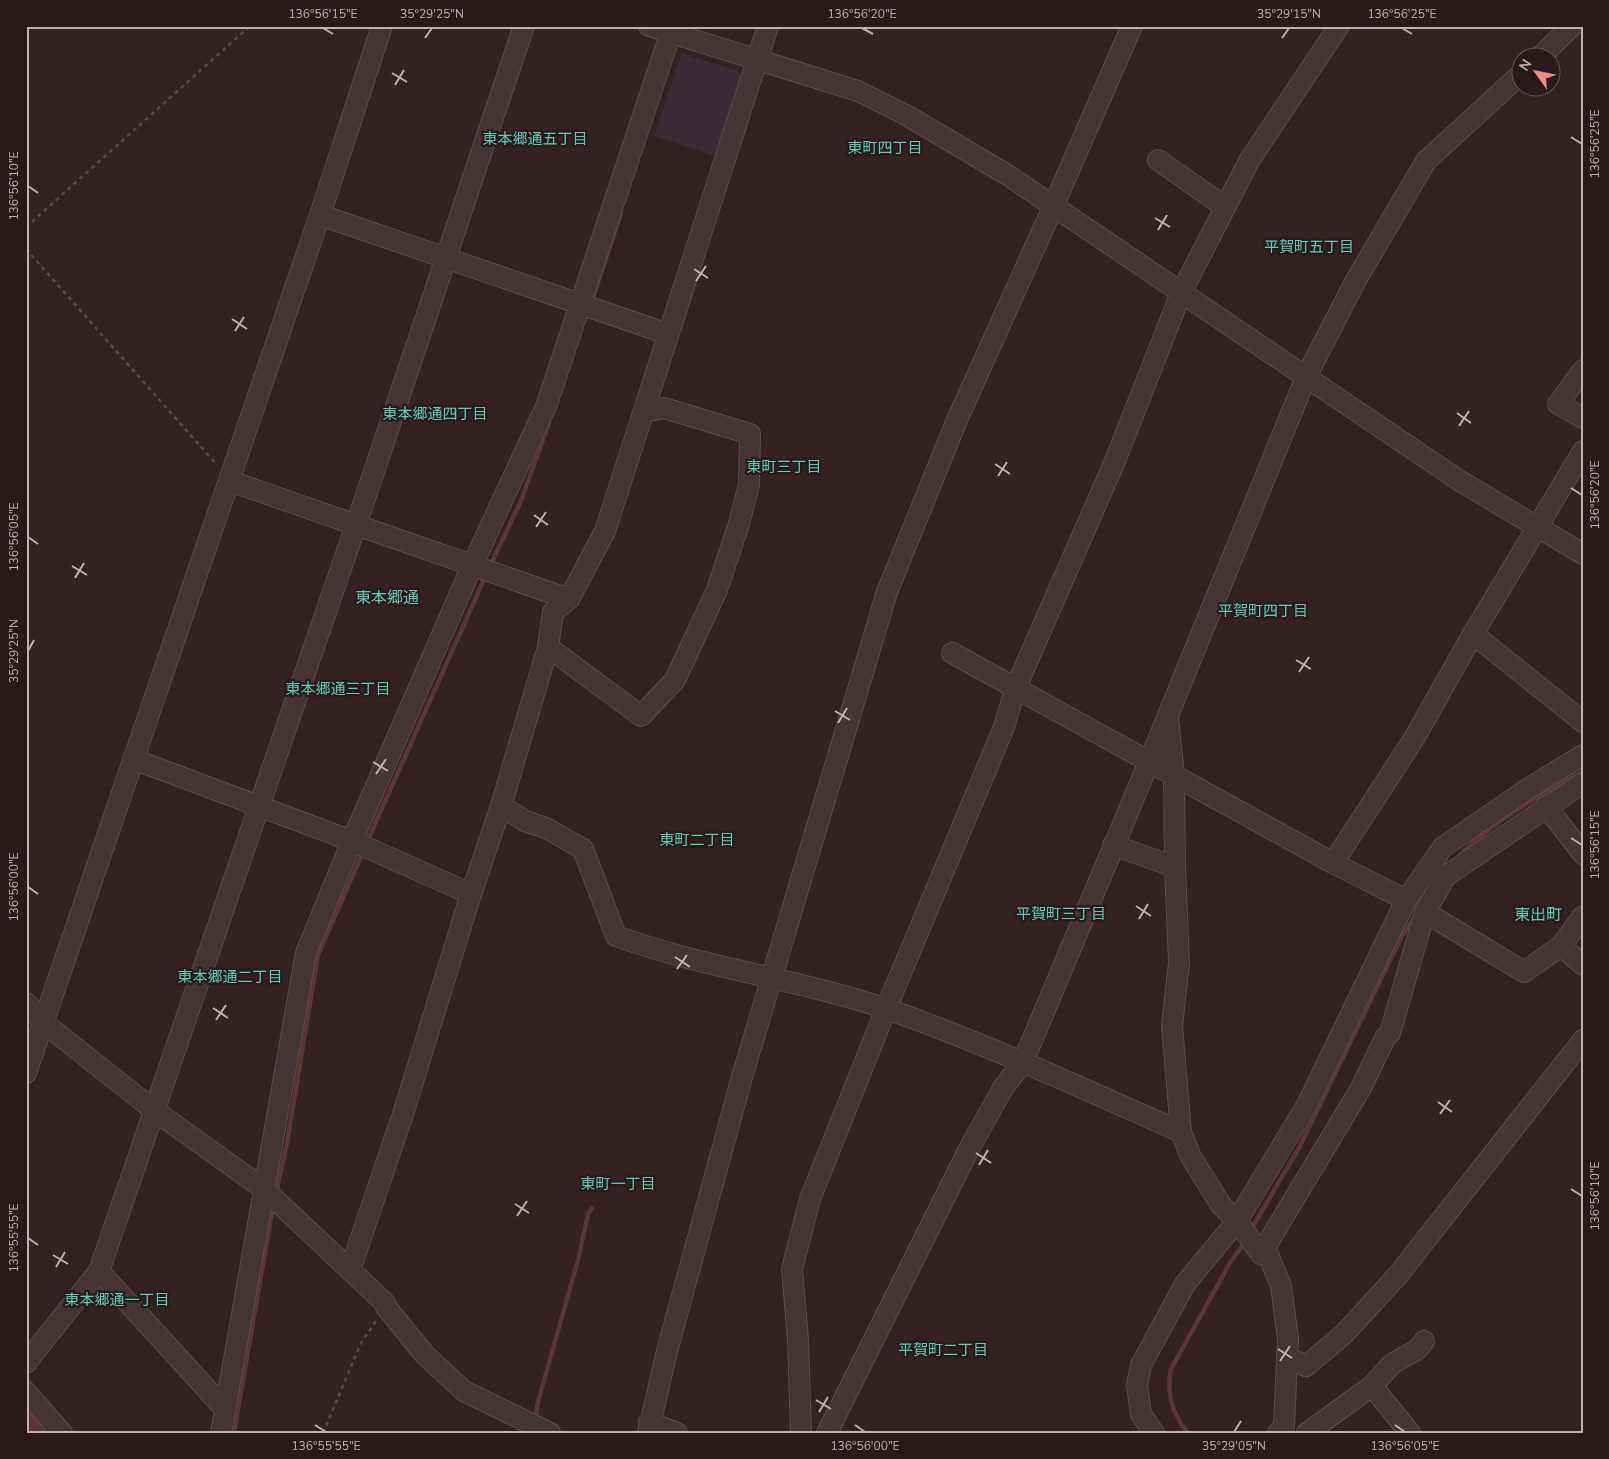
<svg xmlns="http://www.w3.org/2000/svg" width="1609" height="1459" font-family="'Nunito Sans','Noto Sans JP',sans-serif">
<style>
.green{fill:#3e2a37}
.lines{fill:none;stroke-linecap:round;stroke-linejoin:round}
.stream{stroke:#5a3635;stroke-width:4.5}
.river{stroke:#5a3635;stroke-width:28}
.minor-casing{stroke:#5d4c4b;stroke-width:22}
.path{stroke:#5a474f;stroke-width:2.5;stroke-dasharray:4 4;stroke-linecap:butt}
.minor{stroke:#453434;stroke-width:20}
.ticks{fill:none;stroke:#c2afae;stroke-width:2}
.labels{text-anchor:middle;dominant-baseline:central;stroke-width:4.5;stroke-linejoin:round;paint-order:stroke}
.neighbourhood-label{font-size:15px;fill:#60cbbd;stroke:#291a19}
.quarter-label{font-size:16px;fill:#60cbbd;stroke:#291a19}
.neatline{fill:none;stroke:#c2afae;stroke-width:2}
.ticks-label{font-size:12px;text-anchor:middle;fill:#c2afae}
</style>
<rect width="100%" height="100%" fill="#342120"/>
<path class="green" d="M681,53L738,71L743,78L719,151L712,155L654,136Z"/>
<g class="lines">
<g class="stream">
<path d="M591,303L621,213"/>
<path d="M490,566L521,501L549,423"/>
<path d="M367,842L486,575"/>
<path d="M1459,856C1494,820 1538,796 1583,772"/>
<path d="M276,1193L287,1143L318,955L363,852"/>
<path d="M1250,1231L1299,1148L1402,936L1415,917"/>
<path d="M535,1421L538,1402L578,1260L588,1214L592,1208"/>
<path d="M234,1433L273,1206"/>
<path d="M1188,1433C1172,1414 1166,1394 1171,1369L1230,1263L1245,1242"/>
</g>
<path class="river" d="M26,1416L40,1433"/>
<defs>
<g id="minor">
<path d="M649,26L858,91L908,116L1009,176L1460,481L1583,554"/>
<path d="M1539,58L1572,26"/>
<path d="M1158,160L1225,207"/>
<path d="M320,215L668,334"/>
<path d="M1583,370L1558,404L1583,418"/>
<path d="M230,481L569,599"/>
<path d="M1473,634L1583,722"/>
<path d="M548,647L641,716L675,680L717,590L738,527L749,485L750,434L664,408L644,412"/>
<path d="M952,653L1333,863L1406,900"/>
<path d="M1168,717L1174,776L1175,867"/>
<path d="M133,759L352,841L471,894"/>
<path d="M1546,806L1583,854"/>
<path d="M500,809L508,810L525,821L546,828L583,849L616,936C704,968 798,979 887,1009C987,1044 1084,1089 1181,1132"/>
<path d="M1113,845L1175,867L1179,963L1172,1026L1181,1132L1191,1157L1221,1205L1237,1221L1261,1254L1361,1088L1385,1038L1390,1033L1425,912L1446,876L1583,783"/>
<path d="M1333,863L1415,737L1473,634L1583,451"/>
<path d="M1425,912L1524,972L1561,946L1583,916"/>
<path d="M1561,946L1583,965"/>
<path d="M26,1003L44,1023L155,1111L264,1189L385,1303L386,1307L425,1355L464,1391L550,1433"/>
<path d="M26,1073L320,215L382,26"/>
<path d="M1265,1247L1281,1286L1288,1339L1284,1426L1278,1433"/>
<path d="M350,1270L403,1114L471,894L500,809L548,647L553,612L569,599L605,531L768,26"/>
<path d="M99,1271L225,1409"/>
<path d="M1287,1357L1306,1366L1344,1334L1398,1275L1583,1040"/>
<path d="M26,1363L99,1271L356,525L524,26"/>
<path d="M1372,1386L1410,1433"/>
<path d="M26,1392L62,1433"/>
<path d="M649,1422L677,1433"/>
<path d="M221,1433L306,953L352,841L472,566L547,404L673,26"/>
<path d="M648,1433L667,1351L742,1077L887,592L957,420L1053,207L1132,26"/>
<path d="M801,1433L798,1340L792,1269L810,1199L886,1009L1004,727L1016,687L1115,461L1181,293L1249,161L1339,26"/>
<path d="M827,1433L970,1147L1003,1088L1023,1062L1149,762L1306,377L1356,280L1426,161L1522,73"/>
<path d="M1154,1433L1141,1414L1137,1385L1141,1365L1185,1284L1237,1221L1307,1105L1406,900L1443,847L1529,788L1583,755"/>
<path d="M1307,1433L1372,1386L1392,1364L1418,1349L1424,1341"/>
</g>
</defs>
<use href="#minor" class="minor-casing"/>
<g class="path">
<path d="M26,227L250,26"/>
<path d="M26,249L217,465"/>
<path d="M323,1433L361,1343L376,1321"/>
</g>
<use href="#minor" class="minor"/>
</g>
<path class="ticks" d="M323,28L333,34M862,28L873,34M1402,28L1412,34M425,38L432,28M1282,38L1289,28M392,73L407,82M395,85L404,70M1571,137L1582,144M28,186L38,193M1155,218L1170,227M1158,230L1167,215M694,269L708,278M696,281L706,266M232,319L247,329M235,331L244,317M1457,413L1471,423M1459,426L1469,411M995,464L1010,474M998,476L1007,462M1571,488L1582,495M534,515L548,525M536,527L546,512M28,537L38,544M72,566L87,575M75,578L84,563M28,651L34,640M1296,660L1311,669M1299,672L1309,657M835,711L850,720M838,723L847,708M373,762L388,771M376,774L386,759M1571,838L1582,845M28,887L38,894M1136,906L1151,916M1139,919L1148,904M675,957L690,967M677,969L687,955M213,1008L228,1018M216,1020L226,1005M1438,1102L1452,1112M1440,1114L1450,1100M976,1153L991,1163M979,1165L988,1150M1571,1189L1582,1196M515,1204L529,1213M517,1216L527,1201M28,1238L38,1245M53,1255L68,1264M56,1267L65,1252M1278,1349L1292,1358M1280,1361L1290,1346M816,1400L831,1409M819,1412L828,1397M315,1425L326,1432M855,1425L865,1432M1395,1425L1405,1432M1234,1432L1241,1421"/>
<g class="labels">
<g class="neighbourhood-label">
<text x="535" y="139">東本郷通五丁目</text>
<text x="885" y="148">東町四丁目</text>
<text x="1309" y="247">平賀町五丁目</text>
<text x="435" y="414">東本郷通四丁目</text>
<text x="784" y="467">東町三丁目</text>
<text x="1263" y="611">平賀町四丁目</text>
<text x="338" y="689">東本郷通三丁目</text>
<text x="697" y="840">東町二丁目</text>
<text x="1061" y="914">平賀町三丁目</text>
<text x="230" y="977">東本郷通二丁目</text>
<text x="618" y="1184">東町一丁目</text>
<text x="117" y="1300">東本郷通一丁目</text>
<text x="943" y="1350">平賀町二丁目</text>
</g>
<g class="quarter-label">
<text x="387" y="598">東本郷通</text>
<text x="1538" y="915">東出町</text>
</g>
</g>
<rect width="1609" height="1459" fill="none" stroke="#291a19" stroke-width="55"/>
<g transform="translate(1536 72) rotate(303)"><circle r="24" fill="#291a19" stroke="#665655"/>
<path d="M0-4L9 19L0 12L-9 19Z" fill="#f08a85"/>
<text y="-8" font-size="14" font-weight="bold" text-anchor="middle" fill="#c2afae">N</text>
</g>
<rect x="28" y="28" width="1554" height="1404" class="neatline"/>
<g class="ticks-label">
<text x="323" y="18">136°56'15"E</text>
<text x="432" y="18">35°29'25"N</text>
<text x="862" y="18">136°56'20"E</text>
<text x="1289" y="18">35°29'15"N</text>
<text x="1402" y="18">136°56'25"E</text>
<text transform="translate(1595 144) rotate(-90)" y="4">136°56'25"E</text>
<text transform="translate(14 186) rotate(-90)" y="4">136°56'10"E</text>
<text transform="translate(1595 495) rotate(-90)" y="4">136°56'20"E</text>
<text transform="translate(14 537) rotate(-90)" y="4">136°56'05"E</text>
<text transform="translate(14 651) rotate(-90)" y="4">35°29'25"N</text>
<text transform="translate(1595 845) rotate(-90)" y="4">136°56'15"E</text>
<text transform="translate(14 887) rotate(-90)" y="4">136°56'00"E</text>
<text transform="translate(1595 1196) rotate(-90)" y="4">136°56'10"E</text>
<text transform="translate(14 1238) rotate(-90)" y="4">136°55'55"E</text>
<text x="326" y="1450">136°55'55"E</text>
<text x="865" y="1450">136°56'00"E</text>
<text x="1234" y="1450">35°29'05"N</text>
<text x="1405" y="1450">136°56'05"E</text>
</g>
</svg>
